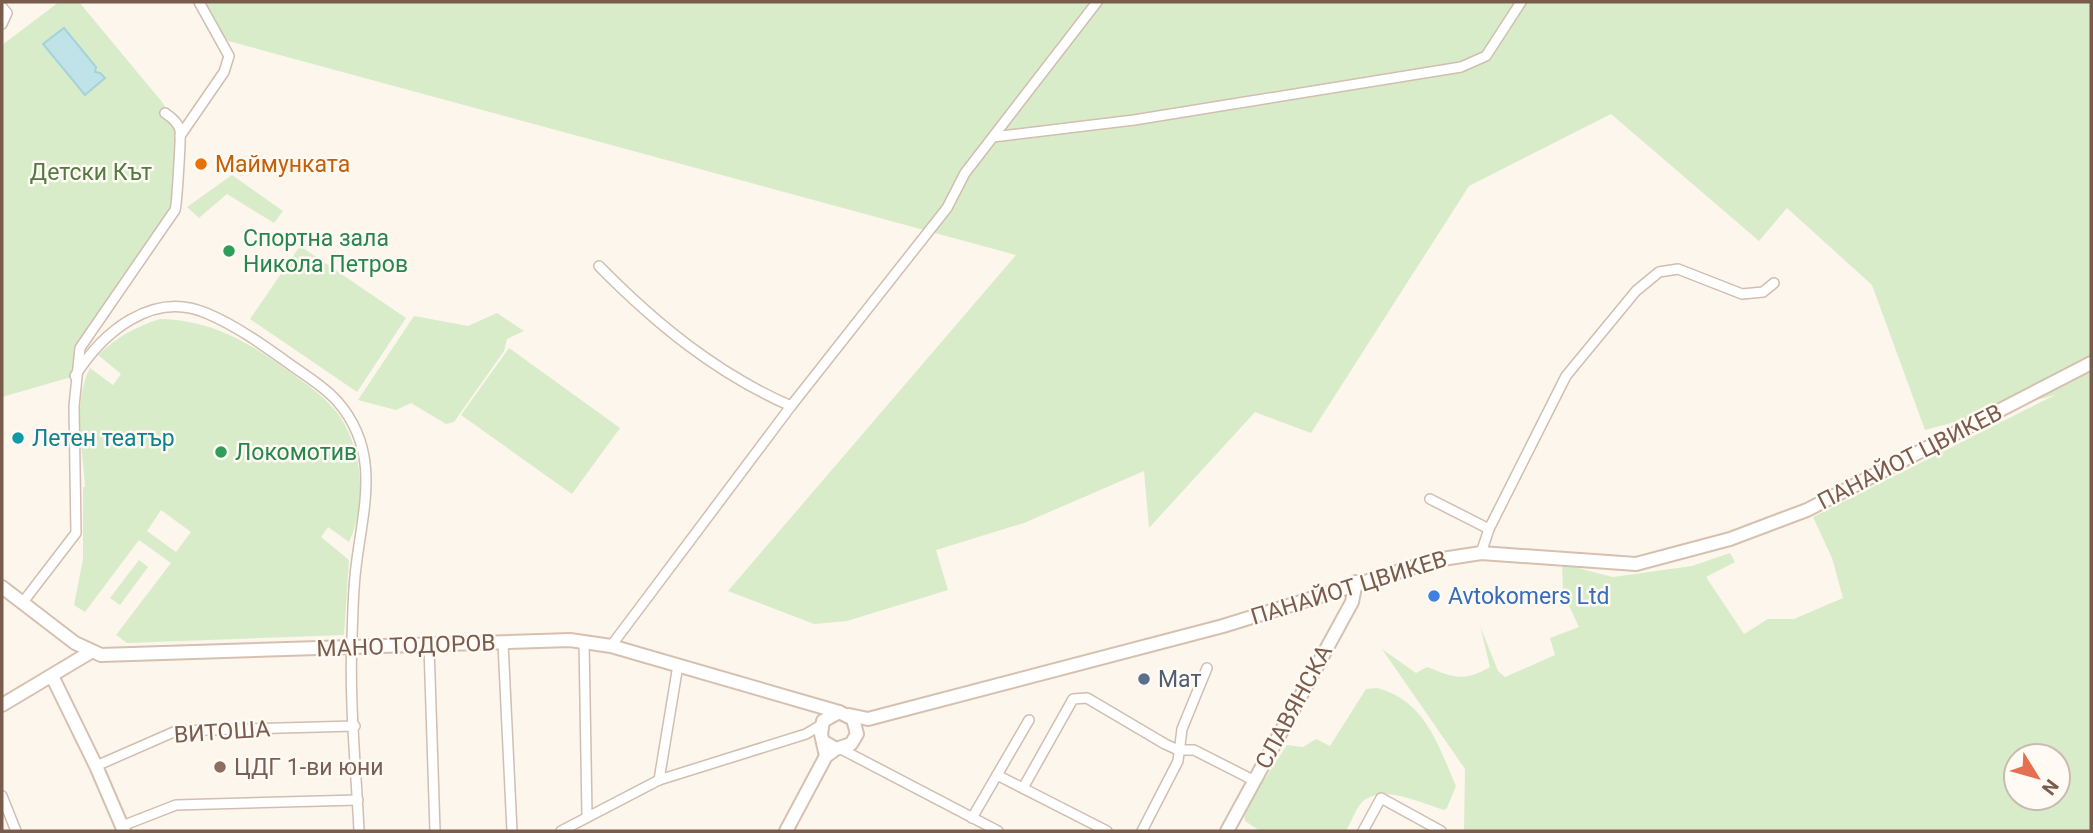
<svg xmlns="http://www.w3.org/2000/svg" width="2093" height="833" font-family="Roboto,sans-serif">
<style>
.green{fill:#d8ecc9;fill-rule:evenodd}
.water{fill:#bfe3e8;stroke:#a5d3da;stroke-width:2}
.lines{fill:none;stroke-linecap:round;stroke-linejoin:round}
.street-casing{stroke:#d1beb0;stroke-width:12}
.secondary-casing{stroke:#d6c0b0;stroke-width:16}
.street{stroke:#fff;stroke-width:9}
.secondary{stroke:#fff;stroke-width:12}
.food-dot{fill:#e8710a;stroke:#fffaf3;stroke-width:2.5}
.leisure-dot{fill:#2e9e5b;stroke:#fffaf3;stroke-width:2.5}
.culture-dot{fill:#0f9aa8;stroke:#fffaf3;stroke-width:2.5}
.shop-dot{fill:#3f7fe0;stroke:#fffaf3;stroke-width:2.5}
.service-dot{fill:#5c6f8a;stroke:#fffaf3;stroke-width:2.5}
.education-dot{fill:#8d6e63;stroke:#fffaf3;stroke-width:2.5}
.labels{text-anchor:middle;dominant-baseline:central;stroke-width:5;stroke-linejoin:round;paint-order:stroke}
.food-label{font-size:23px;fill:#c56008;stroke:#fffaf3;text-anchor:start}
.park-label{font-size:23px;fill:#537a41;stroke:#fffaf3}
.leisure-label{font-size:23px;fill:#27864d;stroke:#fffaf3;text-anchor:start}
.culture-label{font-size:23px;fill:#0d838f;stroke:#fffaf3;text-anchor:start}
.street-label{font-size:23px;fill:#7a5c4d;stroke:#fffaf3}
.shop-label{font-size:23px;fill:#366cbe;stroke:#fffaf3;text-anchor:start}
.service-label{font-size:23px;fill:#4e5e75;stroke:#fffaf3;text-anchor:start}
.education-label{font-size:23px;fill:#785e54;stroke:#fffaf3;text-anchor:start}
</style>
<rect width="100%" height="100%" fill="#fdf6ec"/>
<g class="green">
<path d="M59,2H79L162,102L173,118L180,143L178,200L91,328L75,376L2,397V45Z"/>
<path d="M203,2H2091V831H1464L1465,769L1382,649L1416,673L1427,667C1455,678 1463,682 1490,667L1480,626L1498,671L1505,677L1555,655L1550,638L1579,627L1563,593L1562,564L1613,577L1692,566L1730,553L1735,562L1706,577L1744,634L1768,619H1794L1843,598L1832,558L1813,517L2055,395L1925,430L1872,285L1787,208L1759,241L1611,114L1469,186L1311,433L1255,412L1149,528L1144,471L1024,523L936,550L948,590L847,621L814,624L728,591L1016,255L225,40ZM2016,756H2058V798H2016Z"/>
<path d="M232,175L283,211L274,223L227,194L199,218L187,207Z"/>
<path d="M300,246L406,318L357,392L250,319Z"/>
<path d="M497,313L524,331L507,339L504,351L454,422L446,424L411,403L396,410L358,400L414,316L468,326Z"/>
<path d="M160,319C213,320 253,344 295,376C311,387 327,399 339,415C363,450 367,504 349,542L328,527L321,537L349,560L344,635L127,643L116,635L171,563L139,540L85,612L74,605L83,559V487H85C83,449 72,403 90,368L113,385L121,374L98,355C117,337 135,327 160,319ZM161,510L191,532L176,552L147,531Z"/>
<path d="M509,348L620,428L572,494L461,415Z"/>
<path d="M139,560L148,567L120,605L110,598Z"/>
<path d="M1377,688C1425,700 1438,745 1456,786L1447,808L1444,810C1420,803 1389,786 1366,799C1357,804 1351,823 1346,831H1260L1245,821L1244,810L1287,745L1303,747L1316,739L1330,746L1366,689Z"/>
</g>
<path class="water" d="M64,28L96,67L95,72L100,73L105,78L85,95L43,44Z"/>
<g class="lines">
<defs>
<g id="street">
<path d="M2,7L7,13L2,24"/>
<path d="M180,136L224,72L229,56L199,2"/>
<path d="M993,137L1134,120L1461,67L1486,56L1521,2"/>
<path d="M599,266C655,323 717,374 791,406"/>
<path d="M75,376C102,333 152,290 206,313C237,326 263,345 291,365C306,376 324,386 337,401C382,452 363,508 356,567C353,590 353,613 352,636C349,700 356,767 359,831"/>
<path d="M1430,499L1489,529"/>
<path d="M1481,553L1489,529L1566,376L1636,291L1659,272L1678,269L1742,294L1763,292L1774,283"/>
<path d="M23,602L76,533L74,406L80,348L175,210C177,205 181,135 180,130C178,122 171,117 165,113"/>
<path d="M584,641L587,816"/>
<path d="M503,643L512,831"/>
<path d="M429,646L435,831"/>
<path d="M611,646L791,406L947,208L965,173L1097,2"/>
<path d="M841,749L998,831"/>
<path d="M96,766L176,731L355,726"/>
<path d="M997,775L1107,831"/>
<path d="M659,780L678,665"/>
<path d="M1023,788L1073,699L1087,698L1165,744L1178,750H1194L1255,781"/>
<path d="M2,796L16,831"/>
<path d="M972,818L1029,720"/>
<path d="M122,826L176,805L358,800"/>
<path d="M561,831L659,780L806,734L821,725"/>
<path d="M1142,831L1178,761L1182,729L1207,668"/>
<path d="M1363,831L1381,798L1441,831"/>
</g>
<g id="secondary">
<path d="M2,587L75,643L101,655L570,640L611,646L839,712"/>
<path d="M52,676L96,766L124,831"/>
<path d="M2,705L89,653"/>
<path d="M849,715L868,719L1223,626L1436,560L1481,553L1636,564L1730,539L1807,510L2091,363"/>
<path d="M824,742L836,749L851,744L857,734L853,719L839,712L823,721L821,734L826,756"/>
<path d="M786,831L826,756L833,751"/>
<path d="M1227,831L1352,602L1356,582"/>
</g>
</defs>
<use href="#street" class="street-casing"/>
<use href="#secondary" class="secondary-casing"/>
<use href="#street" class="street"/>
<use href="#secondary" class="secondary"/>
</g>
<circle class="food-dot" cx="201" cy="164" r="7"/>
<g class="leisure-dot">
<circle cx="229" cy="251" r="7"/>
<circle cx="221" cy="452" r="7"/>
</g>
<circle class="culture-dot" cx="18" cy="438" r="7"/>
<circle class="shop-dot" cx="1434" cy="596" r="7"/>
<circle class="service-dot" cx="1144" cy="679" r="7"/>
<circle class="education-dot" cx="220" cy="767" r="7"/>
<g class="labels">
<g class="food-label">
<text x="215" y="164">Маймунката</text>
</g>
<g class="park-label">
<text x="91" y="172">Детски Кът</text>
</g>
<g class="leisure-label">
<text x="243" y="238">Спортна зала<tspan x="243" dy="26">Никола Петров</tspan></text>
<text x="235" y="452">Локомотив</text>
</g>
<g class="culture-label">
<text x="32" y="438">Летен театър</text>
</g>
<g class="street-label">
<text transform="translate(1910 457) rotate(-27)">ПАНАЙОТ ЦВИКЕВ</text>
<text transform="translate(1349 588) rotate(-17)">ПАНАЙОТ ЦВИКЕВ</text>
<text transform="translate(406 646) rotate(-2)">МАНО ТОДОРОВ</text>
<text transform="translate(1294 707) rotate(-62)">СЛАВЯНСКА</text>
<text transform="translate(222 732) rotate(-4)">ВИТОША</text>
</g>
<g class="shop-label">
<text x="1448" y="596">Avtokomers Ltd</text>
</g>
<g class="service-label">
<text x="1158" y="679">Мат</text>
</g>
<g class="education-label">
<text x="234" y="767">ЦДГ 1-ви юни</text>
</g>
</g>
<rect width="2093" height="833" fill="none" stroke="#7a5c4d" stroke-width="7"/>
<g transform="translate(2037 777) rotate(127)"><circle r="33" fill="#fffaf3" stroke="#cabbb1" stroke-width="2"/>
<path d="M0-5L12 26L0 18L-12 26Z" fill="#e76f51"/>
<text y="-10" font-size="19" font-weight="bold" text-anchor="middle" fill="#7a5c4d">N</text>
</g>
</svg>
